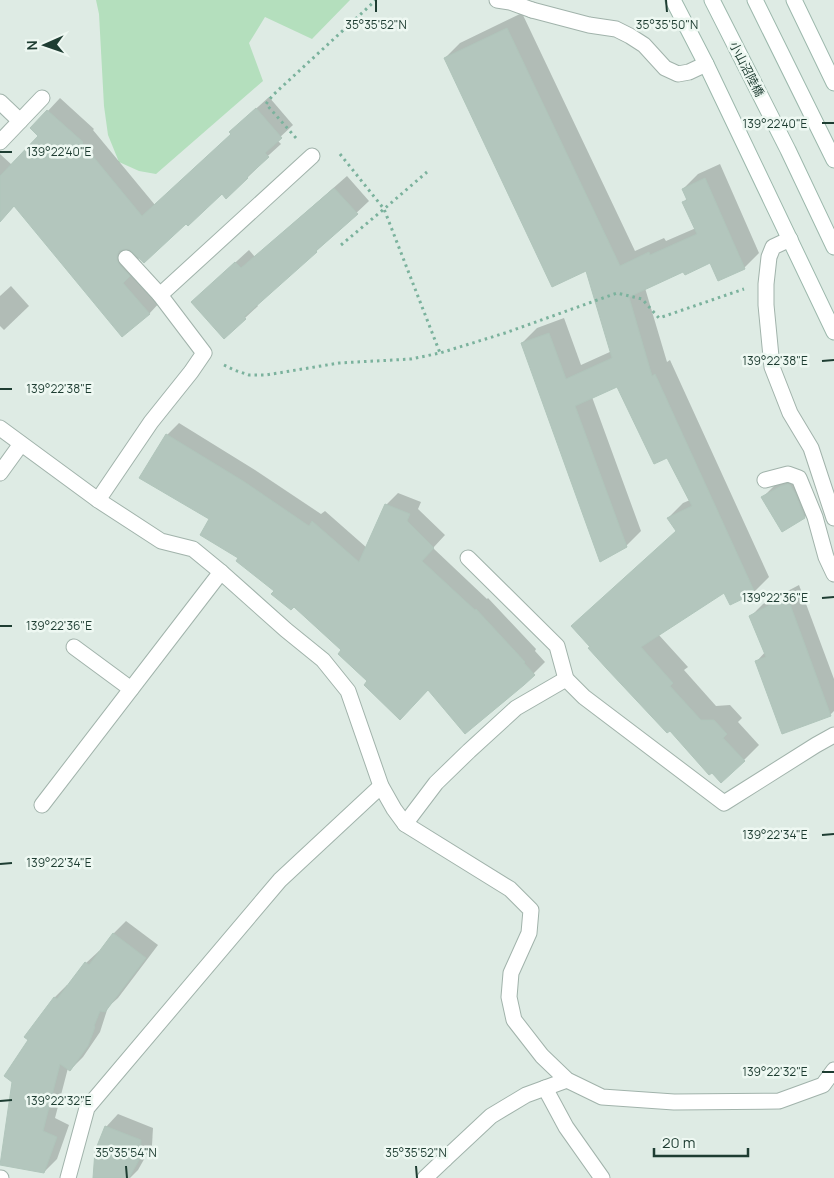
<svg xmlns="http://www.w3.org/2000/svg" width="834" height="1178" font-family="Manrope,'Noto Sans JP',sans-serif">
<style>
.green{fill:#b4dfbd}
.shadow{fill:#0003}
.building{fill:#b3c6bd;stroke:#b0c5bb}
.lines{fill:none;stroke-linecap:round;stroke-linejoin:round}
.lane-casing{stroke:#a1b3ab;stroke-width:17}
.street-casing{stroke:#a1b3ab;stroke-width:17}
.secondary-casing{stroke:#9cb8ac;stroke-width:17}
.path{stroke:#7bb29d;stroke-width:3;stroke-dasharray:2.5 4;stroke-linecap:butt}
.lane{stroke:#fff;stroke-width:15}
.street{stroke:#fff;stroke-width:15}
.secondary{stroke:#fff;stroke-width:15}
.ticks{fill:none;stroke:#1e3d32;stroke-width:2}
.labels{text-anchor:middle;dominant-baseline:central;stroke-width:5;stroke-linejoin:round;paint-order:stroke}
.street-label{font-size:12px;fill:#1e3d32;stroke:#eef8f2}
.ticks-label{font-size:12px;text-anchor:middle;fill:#1e3d32;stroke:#eef8f2;stroke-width:5;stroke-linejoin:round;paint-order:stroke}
</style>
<rect width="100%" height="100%" fill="#deebe4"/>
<path class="green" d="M96,0H350L312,39L265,17L249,43L263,81L156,174L139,171L119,162L108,135L104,106L99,14Z"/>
<g class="shadow">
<path d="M522,13L635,251L664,238L666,241L696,228L684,202L687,198L683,189L698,174L720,164L759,253L744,268L711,262L684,270L645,288L667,362L670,360L769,577L754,592L724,591L658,634L688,667L684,670L716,706L730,705L742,718L738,722L759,745L744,760L670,729L607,668L677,530L668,518L683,503L690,500L668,456L618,385L592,397L641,531L626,546L522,343L537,328L564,318L581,365L612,351L587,269L445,58L460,43Z"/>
<path d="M269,97L293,125L277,140L281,144L259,164L260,165L248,177L226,197L223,193L138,259L142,263L135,270L161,301L149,314L15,205L1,220L0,219V154L12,165L40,135L32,128L60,98L94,129L93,130L155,205L232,134L230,132Z"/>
<path d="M347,176L369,201L316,251L257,305L258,306L245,318L192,302L249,250L255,257Z"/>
<path d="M11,286L29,306L4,330L0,326V296Z"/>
<path d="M179,423L255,470L321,514L325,511L367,548L386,505L398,493L421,502L418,509L445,535L433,548L487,599L488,598L536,649L535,651L545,662L523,684L428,689L369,681L343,650L295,606L275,591L240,557L210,519L167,435Z"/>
<path d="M795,473L817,505L805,517L763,497L776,484Z"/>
<path d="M799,585L834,679V711L830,715L757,661L765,652L751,616L763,604Z"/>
<path d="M126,921L158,945L118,998L108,1007L100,1032L83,1057L70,1070L68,1068L55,1118L69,1125L57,1159L44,1172L29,1040L26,1037L55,997L67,985L69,986L86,963L99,951L100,952L114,933Z"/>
<path d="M118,1114L153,1128L152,1145L138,1170L130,1178H94L106,1127Z"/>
</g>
<g class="building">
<path d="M507,28L620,266L649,252L650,255L697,234L682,202L687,200L682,189L705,178L745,269L718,281L710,263L685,275L683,272L629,297L652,376L655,374L755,593L730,605L724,593L641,647L673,683L670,686L701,720H714L727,734L723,738L745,761L721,783L712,773L709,775L670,731L667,733L607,669L588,648L590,647L571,626L676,531L667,518L692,506L667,458L654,464L617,387L575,406L627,547L600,562L521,343L549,333L566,379L612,358L586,271L552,287L444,58Z"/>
<path d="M256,108L282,138L265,153L269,157L247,177L248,178L226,199L222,194L188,226L186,224L144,263L129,249H124L119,251L117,255V260L119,264L130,276L123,283L150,314L122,337L14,206L0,222V176L38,136L30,128L47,110L83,142L82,143L142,216L231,134L229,132Z"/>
<path d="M334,188L358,214L316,251L317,252L244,317L246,319L224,339L191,302L235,262L241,268Z"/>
<path d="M166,434L243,481L309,526L312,521L359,562L385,504L410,514L407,521L434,548L422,561L475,610L476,609L525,662L524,663L535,675L524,685L465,734L428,690L400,720L364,685L367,681L338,654L341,650L294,607L291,610L271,594L274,591L236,561L238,558L200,535L209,519L139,478Z"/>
<path d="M788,484L790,485L795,493L805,518L782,532L761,497L781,486Z"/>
<path d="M787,596L831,716L782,734L755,661L766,657L749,616Z"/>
<path d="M113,933L146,958L105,1012L100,1011L94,1026L95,1027L88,1046L70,1071L60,1064L43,1131L57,1137L44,1173L0,1165L12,1082L4,1076L28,1040L24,1037L54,997L57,999L85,962L89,965Z"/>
<path d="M105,1126L141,1140L140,1158L129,1178H93L95,1151Z"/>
</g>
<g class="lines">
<defs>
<g id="lane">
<path d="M497,0L510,2L532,10"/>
<path d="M468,558L557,646L566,679L584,697L724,803L816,745L834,735"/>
<path d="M74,647L131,689"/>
<path d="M405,824L436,783L469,751L516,708L566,679"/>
<path d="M545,1088L566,1127L602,1178"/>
<path d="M425,1178L445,1159"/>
</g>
<g id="street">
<path d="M532,10L589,25L616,29L630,36L644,45L665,68L678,74L689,72L706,64"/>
<path d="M0,102L20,121"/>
<path d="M0,142L42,98"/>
<path d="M790,239L773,247L769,257L766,284V305L772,367L790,413L811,448L834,518"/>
<path d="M160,295L312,156"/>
<path d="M0,428L98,500L161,541L193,549L221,572L286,630L323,660L348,691L381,786L394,809L405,824L510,889L531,910L529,933L511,973L509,997L514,1020L542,1056L567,1080L602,1097L674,1102L779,1101L823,1085L834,1070"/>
<path d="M0,473L21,444"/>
<path d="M765,480L788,474L799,478L815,517L826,557L834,574"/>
<path d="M98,500L151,422L191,372L204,353L160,295L126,258"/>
<path d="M42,805L221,572"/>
<path d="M445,1159L491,1116L526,1095L567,1080"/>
<path d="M0,1178H1"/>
<path d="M68,1178L87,1108L280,880L381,786"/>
</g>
<g id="secondary">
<path d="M673,0L706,64L834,332"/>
<path d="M712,0L788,150L834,247"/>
<path d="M755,0L834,160"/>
<path d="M794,0L834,83"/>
</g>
</defs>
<use href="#lane" class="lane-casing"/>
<use href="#street" class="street-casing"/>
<use href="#secondary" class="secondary-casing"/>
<g class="path">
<path d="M296,138L266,104L273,95L376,0"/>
<path d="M340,154L384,209L440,353"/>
<path d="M341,245L384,209L427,172"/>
<path d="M224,365L234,370L249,375H266L339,363L411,359L440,353L505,333L617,293L642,299L659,318L744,289"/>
</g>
<use href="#lane" class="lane"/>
<use href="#street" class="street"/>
<use href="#secondary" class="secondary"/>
</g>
<path class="ticks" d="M376,0V12M666,0L667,12M822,123H834M0,152H12M822,361L834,360M0,389H12M822,598L834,597M0,626H12M822,835L834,834M0,864L12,863M822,1072H834M0,1101L12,1100M126,1166L127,1178M416,1166L417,1178"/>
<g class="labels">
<g class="street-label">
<text transform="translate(747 69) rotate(63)">小山沼陸橋</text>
</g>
</g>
<g class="ticks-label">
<text x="376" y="29">35°35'52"N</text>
<text x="667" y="29">35°35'50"N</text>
<text x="775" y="128">139°22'40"E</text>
<text x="59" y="156">139°22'40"E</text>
<text x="775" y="365">139°22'38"E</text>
<text x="59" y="393">139°22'38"E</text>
<text x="775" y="602">139°22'36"E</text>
<text x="59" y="630">139°22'36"E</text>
<text x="775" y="839">139°22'34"E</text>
<text x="59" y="867">139°22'34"E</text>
<text x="775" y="1076">139°22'32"E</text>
<text x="59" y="1105">139°22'32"E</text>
<text x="126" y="1157">35°35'54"N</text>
<text x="416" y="1157">35°35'52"N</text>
</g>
<g transform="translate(45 45) rotate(268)" stroke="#eef8f2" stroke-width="4" paint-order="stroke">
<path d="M0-4L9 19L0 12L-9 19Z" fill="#1e3d32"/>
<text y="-8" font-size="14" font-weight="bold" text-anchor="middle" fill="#1e3d32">N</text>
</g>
<path d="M654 1148v8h94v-8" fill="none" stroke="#1e3d32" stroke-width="2.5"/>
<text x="662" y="1148" font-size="15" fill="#1e3d32" stroke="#eef8f2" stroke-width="4" paint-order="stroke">20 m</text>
</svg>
